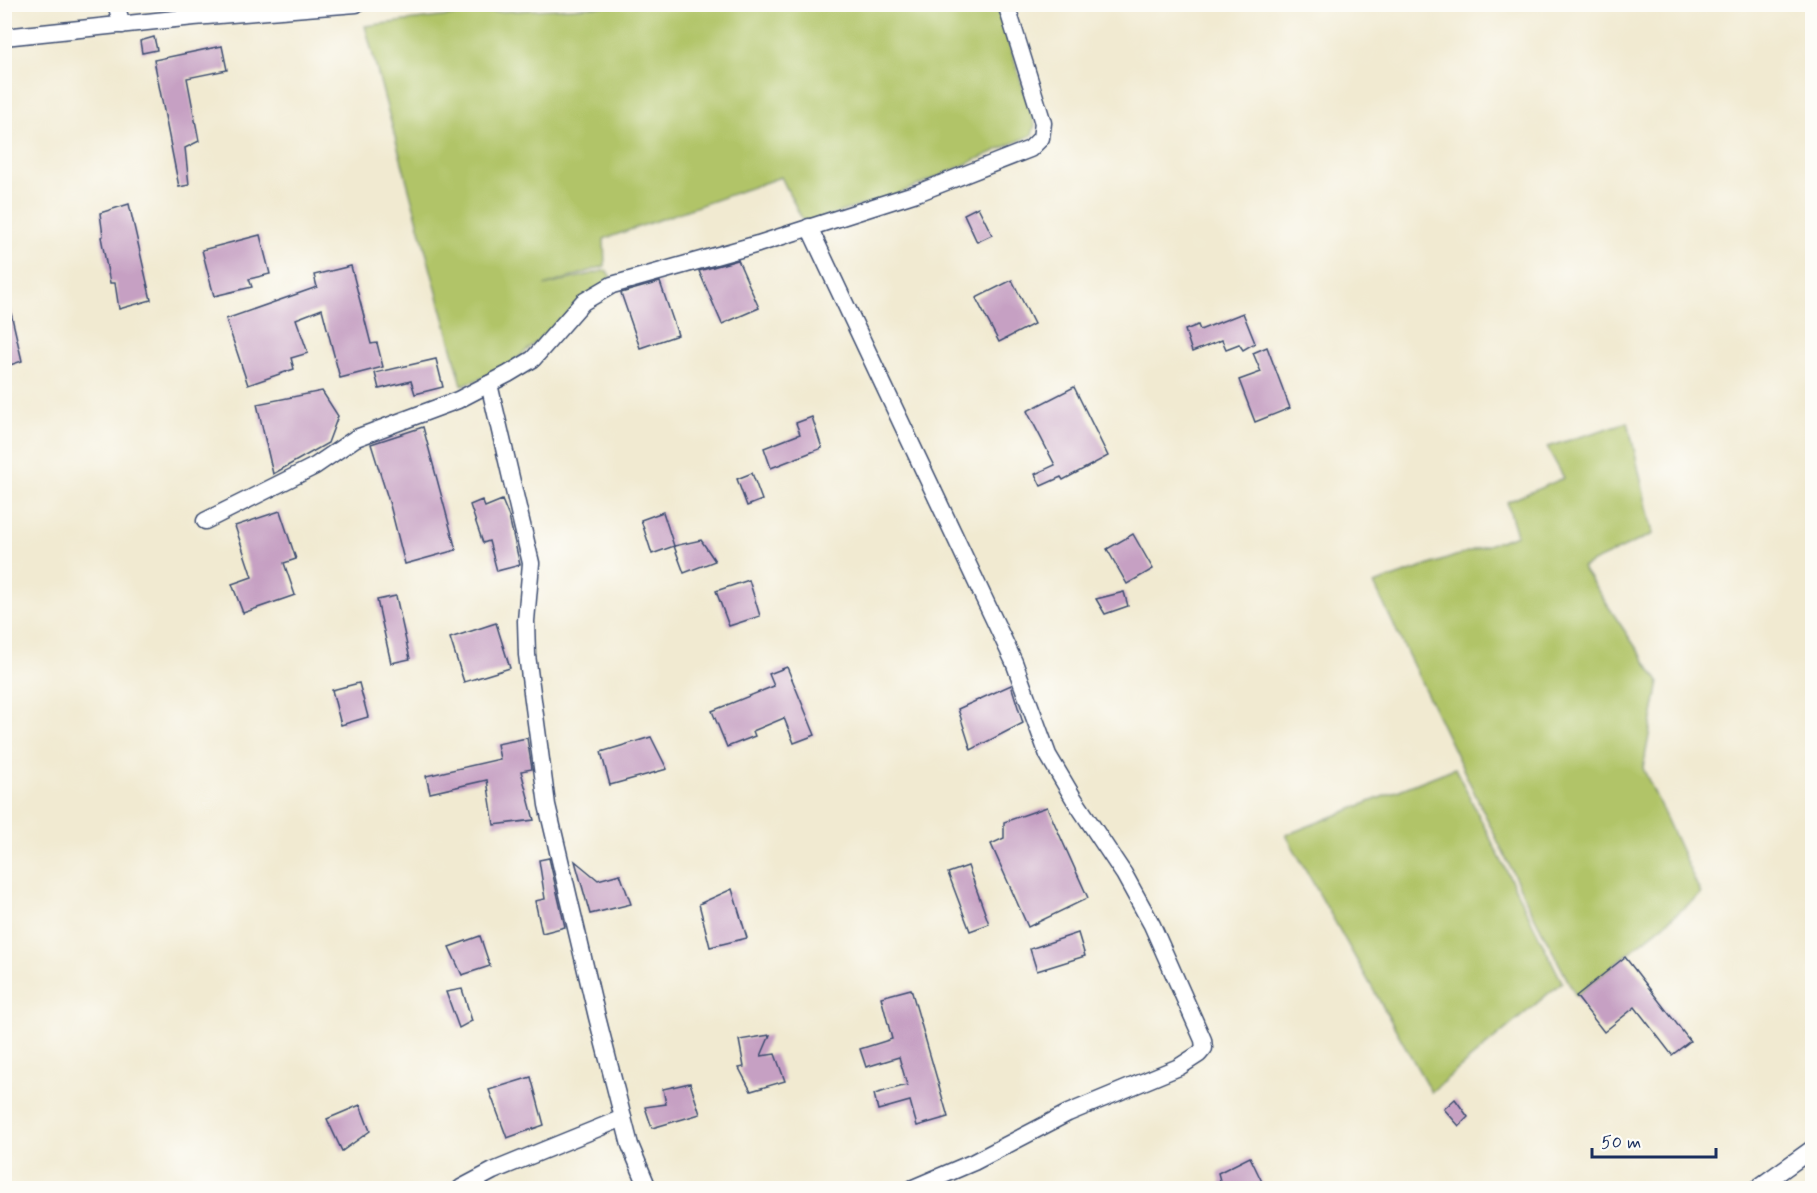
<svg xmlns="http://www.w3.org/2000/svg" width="1817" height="1193" font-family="Mynerve,sans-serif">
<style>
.green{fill:#b1c467;stroke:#667a62;stroke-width:1.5}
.building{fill:#c6a0c3}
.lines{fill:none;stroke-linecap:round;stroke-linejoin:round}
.minor-casing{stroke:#3b4b6f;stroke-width:19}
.minor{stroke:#fff;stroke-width:16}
</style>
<rect width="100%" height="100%" fill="#fdfcf7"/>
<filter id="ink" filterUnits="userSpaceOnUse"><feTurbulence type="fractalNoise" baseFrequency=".0167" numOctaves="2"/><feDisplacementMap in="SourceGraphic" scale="12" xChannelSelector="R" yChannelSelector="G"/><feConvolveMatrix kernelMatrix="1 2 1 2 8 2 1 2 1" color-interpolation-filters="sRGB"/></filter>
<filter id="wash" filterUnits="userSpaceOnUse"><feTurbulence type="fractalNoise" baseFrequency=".008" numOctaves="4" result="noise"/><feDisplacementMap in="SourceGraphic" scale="24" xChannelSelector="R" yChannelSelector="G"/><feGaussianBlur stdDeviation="1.35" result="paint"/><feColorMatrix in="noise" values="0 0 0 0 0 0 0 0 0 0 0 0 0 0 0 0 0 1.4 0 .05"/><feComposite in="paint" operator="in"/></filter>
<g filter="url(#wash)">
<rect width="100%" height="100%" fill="#f1ead1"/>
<g class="green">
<path d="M628,5H997L1035,125L1032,135L896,195L804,223L781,177L604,239L605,266L544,286L606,270L611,277L503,371L462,385L365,26L473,13Z"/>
<path d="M1628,422L1653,534L1582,567L1659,682L1643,768L1701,894L1576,996L1527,902L1374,584L1517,535L1507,502L1564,478L1547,447Z"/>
<path d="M1455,768L1562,982L1431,1092L1286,835Z"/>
</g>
<g id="blocks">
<g class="building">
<path d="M154,37L157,50L142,53L140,41Z"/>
<path d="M222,46L227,70L187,78L199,141L185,148L189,185L179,187L154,60Z"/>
<path d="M129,204L151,300L119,309L115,283H110L101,237L103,236L100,213Z"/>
<path d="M978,207L992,235L977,242L964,214Z"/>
<path d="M260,235L270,274L249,279L252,287L214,296L202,250Z"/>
<path d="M738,260L759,308L722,324L699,271Z"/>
<path d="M351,266L371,344L377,343L383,367L340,378L322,309L296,319L308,353L291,358L294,369L248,385L226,319L317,287L314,275Z"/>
<path d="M1012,280L1034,324L999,342L976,298Z"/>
<path d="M660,282L678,335L640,348L621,293Z"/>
<path d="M10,309L22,361L4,367V310Z"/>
<path d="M1243,313L1255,343L1243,350L1239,344L1226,349L1222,340L1192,352L1185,330L1198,325L1200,330Z"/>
<path d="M1267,347L1290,408L1255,422L1239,380L1261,372L1253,353Z"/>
<path d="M436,359L443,387L415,394L411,381L379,389L375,373Z"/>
<path d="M1074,387L1108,456L1063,480L1061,477L1041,486L1035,474L1055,465L1027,411Z"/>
<path d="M322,391L338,416L328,443L273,474L257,404Z"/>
<path d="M812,417L822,448L771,468L764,448L800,434L796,423Z"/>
<path d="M423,427L456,550L405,564L390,505L371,444Z"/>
<path d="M752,473L762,500L747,506L737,479Z"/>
<path d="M482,500L485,507L502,500L509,517L520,565L497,571L489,541L483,543L470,505Z"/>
<path d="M280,511L296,559L284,563L295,595L243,613L232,584L252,577L235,526Z"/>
<path d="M663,512L674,546L652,554L641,520Z"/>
<path d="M1133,534L1153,569L1127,584L1107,549Z"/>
<path d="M701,540L715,561L684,573L674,546Z"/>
<path d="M749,580L760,616L729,626L716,591Z"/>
<path d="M1124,592L1128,606L1105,614L1096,599Z"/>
<path d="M396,596L410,659L391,663L377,600Z"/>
<path d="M496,623L510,668L464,682L450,638Z"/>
<path d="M787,667L815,735L794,743L784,718L753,731L755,736L727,747L712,711L774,686L769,674Z"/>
<path d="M359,683L368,717L341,725L332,690Z"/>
<path d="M1011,685L1023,723L971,750L958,709Z"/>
<path d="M651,737L667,769L610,785L601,752Z"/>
<path d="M527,738L532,769L521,771L534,820L494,825L487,780L430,793L426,776L500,759L497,744Z"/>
<path d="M1047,807L1088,898L1028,927L991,844L1004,838V822Z"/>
<path d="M549,858L565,927L542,933L535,901L545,899L539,860Z"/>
<path d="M575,861L598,880L620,874L631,904L590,914Z"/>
<path d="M968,866L989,924L970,931L948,873Z"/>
<path d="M732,889L747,938L710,947L699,904Z"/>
<path d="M1078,933L1085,956L1037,971L1030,949Z"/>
<path d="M480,936L490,966L462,975L449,947Z"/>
<path d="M1625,957L1690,1041L1672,1055L1635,1007L1604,1032L1576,996Z"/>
<path d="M462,989L472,1021L459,1028L446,992Z"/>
<path d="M911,989L948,1117L917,1126L910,1101L878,1110L874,1094L907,1085L899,1057L866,1067L860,1049L892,1039L881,997Z"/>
<path d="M770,1035L761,1056L775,1054L785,1081L751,1091L739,1068L744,1067L739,1040Z"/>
<path d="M531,1077L544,1125L507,1138L489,1090Z"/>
<path d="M690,1083L700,1114L652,1128L645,1107L666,1104L663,1089Z"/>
<path d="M1455,1099L1468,1117L1459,1126L1444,1109Z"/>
<path d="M360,1105L370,1131L342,1151L327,1119Z"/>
<path d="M1250,1157L1265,1188H1222L1218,1173Z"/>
</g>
</g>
</g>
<g filter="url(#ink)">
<use href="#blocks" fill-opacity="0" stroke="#3b4b6f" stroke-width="1.5"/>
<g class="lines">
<defs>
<g id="minor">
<path d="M116,4L122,25"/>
<path d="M4,37L194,17L356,4"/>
<path d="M809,227L1014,662L1048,755L1074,799L1124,874L1152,925L1203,1040L1204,1048L1199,1054L1179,1067L1068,1113L974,1162L913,1188"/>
<path d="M489,384L531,563L526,621L527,655L547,805L597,1017L630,1145L648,1188"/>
<path d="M205,521L315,466L356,438L458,400L508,374L533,359L583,302L612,285L758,244L920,192L1030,149L1041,138L1043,123L1006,4"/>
<path d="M1759,1187L1812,1149"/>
<path d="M461,1188L493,1171L623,1118"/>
</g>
</defs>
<use href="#minor" class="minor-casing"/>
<use href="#minor" class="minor"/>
</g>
</g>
<rect width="1817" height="1193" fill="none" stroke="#fdfcf7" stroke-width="24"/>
<path d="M1592 1148v9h124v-9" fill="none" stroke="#1b2f5e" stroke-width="3"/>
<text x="1601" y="1148" font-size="18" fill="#1b2f5e" stroke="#fdfcf7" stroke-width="4.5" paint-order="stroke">50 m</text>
</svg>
